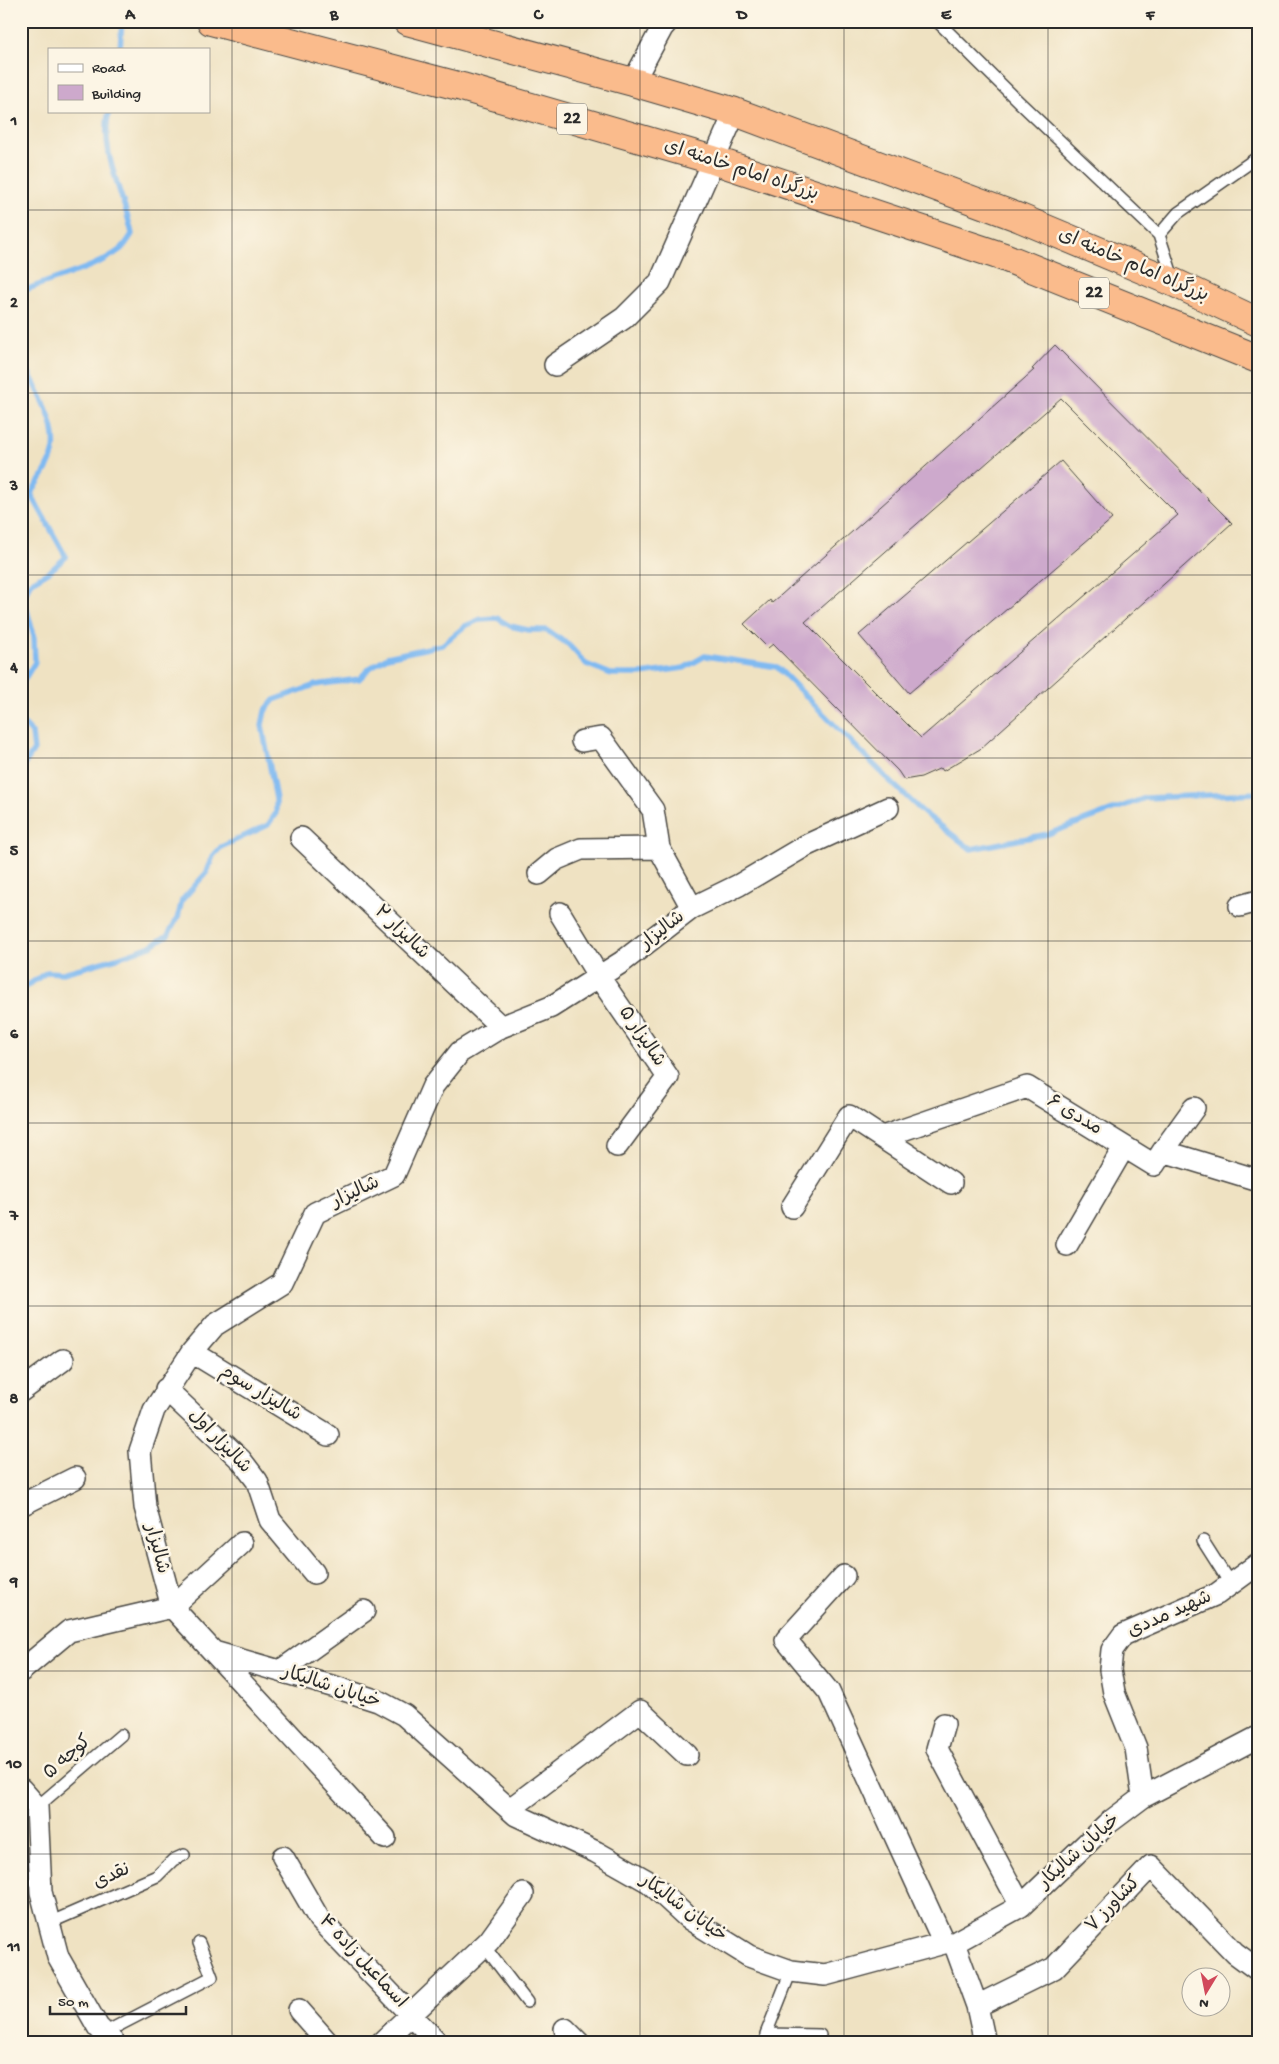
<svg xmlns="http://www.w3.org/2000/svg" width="1279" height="2064" font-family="'Gochi Hand','Playpen Sans Arabic',sans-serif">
	<rect width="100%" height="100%" fill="#fcf5e5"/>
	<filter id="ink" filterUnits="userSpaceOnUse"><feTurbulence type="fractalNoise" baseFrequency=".02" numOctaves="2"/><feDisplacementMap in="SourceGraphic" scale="10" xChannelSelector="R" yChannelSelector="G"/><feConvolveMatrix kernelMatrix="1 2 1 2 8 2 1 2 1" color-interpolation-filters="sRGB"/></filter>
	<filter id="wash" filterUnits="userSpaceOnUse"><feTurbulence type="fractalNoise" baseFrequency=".0096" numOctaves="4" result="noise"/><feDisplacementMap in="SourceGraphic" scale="20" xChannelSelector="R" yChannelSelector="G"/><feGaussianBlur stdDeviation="1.12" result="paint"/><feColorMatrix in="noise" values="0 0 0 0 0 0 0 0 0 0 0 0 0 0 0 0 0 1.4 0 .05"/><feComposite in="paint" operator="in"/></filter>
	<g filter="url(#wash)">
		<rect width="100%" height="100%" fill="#efe2c2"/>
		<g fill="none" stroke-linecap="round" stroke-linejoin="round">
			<path stroke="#80baf1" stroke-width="5.5" d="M120 49 122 21
				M21 292C53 277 92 271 121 249 125 245 129 239 132 234 124 194 99 152 109 111
				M21 357C33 383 58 420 54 449 52 464 39 481 31 494L66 557 50 571 30 583 24 598 34 637 35 662 21 685
				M21 721 32 733 34 750 21 770
				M21 990 47 972 63 973 117 958 151 946 168 935 178 917 182 900 207 872 213 856 221 847 268 825 276 813V799L262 725 265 711 274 700 315 685 359 679 370 668 387 657 442 645 465 626 481 619 497 618 510 626 528 630H546L568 644 586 664 611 674H641L684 668 705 656 777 667 894 785 924 813 971 849 1048 834 1145 798 1258 793"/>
		</g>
		<g id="blocks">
			<path fill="#cda9cc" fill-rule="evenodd" d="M1055 345 1232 523 980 749 943 771 941 768 921 777 904 780 898 771 773 644 768 648 744 624 770 600 772 603 1034 370 1032 369ZM1061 398 1178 515 921 738 805 622Z
				M1061 461 1112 519 909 693 859 635Z"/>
		</g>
	</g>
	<g filter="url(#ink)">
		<use href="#blocks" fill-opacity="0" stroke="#484642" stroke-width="1"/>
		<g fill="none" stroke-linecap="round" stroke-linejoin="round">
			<g stroke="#484642" stroke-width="14">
				<path id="lane" d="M937 21 1019 102 1159 235 1173 278
					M1159 235 1178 213 1258 157
					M1203 1541 1231 1585
					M37 1807 121 1735
					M49 1923 157 1876 173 1860 184 1855
					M484 1946 527 2002
					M791 1971 766 2034 820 2035
					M104 2033 212 1977 199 1943"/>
			</g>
			<g stroke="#484642" stroke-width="24">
				<path id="street" d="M633 82 662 28 668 21
					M555 365 624 318 660 282 735 112
					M582 741 601 738 653 810 659 848 692 908
					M301 838 501 1027
					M539 874 557 859 581 849 659 848
					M1240 906 1258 901
					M560 913 599 977 668 1077 617 1146
					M882 1137 1027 1087 1154 1165 1163 1151 1258 1180
					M1163 1151 1194 1108
					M792 1207 849 1116 951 1183
					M1067 1245 1124 1147
					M192 1352 328 1435
					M166 1389 241 1460 257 1481 270 1520 314 1573
					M21 1391 63 1360
					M21 1505 75 1478
					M242 1543 172 1607 385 1838
					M844 1576 786 1640 829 1692 944 1943
					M214 1652 335 1687 378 1701 404 1715 516 1815 596 1852 649 1882 688 1918 749 1956 791 1971 825 1975 944 1943H954L1021 1906 1107 1824 1143 1797 1258 1737
					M21 1671 69 1631 172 1607 145 1507 140 1451 154 1410 192 1352 215 1325 282 1283 315 1213 394 1175 433 1086 460 1052 501 1027 551 1007 622 962 692 908 739 885 805 846 888 808
					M280 1671 364 1611
					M944 1724 937 1749 1021 1906
					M21 1789 37 1807 41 1892 58 1957 98 2027 114 2043
					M1143 1797 1136 1748 1114 1693 1110 1670 1112 1650 1123 1635 1217 1594 1258 1564
					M510 1809 640 1711 687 1755
					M283 1857 319 1919 438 2043
					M954 1943 977 2006 985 2043
					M977 2006 1054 1968 1151 1866 1235 1953 1258 1970
					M299 2010 328 2043
					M565 2029 579 2043
					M381 2043 489 1941 523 1894"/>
			</g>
			<g stroke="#484642" stroke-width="30">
				<path id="highway" d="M211 21 462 87 713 160 1004 257 1258 359
					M407 21 633 82 735 112 1020 218 1175 283 1258 322"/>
			</g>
			<use href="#lane" stroke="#fff" stroke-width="11"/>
			<use href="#street" stroke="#fff" stroke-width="21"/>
			<use href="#highway" stroke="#fabb8c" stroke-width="28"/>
		</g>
	</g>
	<path fill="none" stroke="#2b2b2b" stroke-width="1" stroke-opacity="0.55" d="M232 21V2043M436 21V2043M640 21V2043M844 21V2043M1048 21V2043M21 210H1258M21 393H1258M21 575H1258M21 758H1258M21 941H1258M21 1123H1258M21 1306H1258M21 1489H1258M21 1671H1258M21 1854H1258"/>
	<g text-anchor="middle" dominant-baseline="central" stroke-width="5" stroke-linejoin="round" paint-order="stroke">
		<g fill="#fcf5e5" stroke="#6a6863" stroke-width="1">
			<rect x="557" y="103.5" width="30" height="31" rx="4"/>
			<rect x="1079" y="277.5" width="30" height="31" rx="4"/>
		</g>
		<g font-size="18" font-weight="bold" fill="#2b2b2b">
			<text x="572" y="119">22</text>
			<text x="1094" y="293">22</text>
		</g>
		<g font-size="19" fill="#2b2b2b" stroke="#fcf5e5">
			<text transform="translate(741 171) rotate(18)">بزرگراه امام خامنه ای</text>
			<text transform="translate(1133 266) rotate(23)">بزرگراه امام خامنه ای</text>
			<text transform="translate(663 931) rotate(-38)">شالیزار</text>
			<text transform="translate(401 933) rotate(44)">شالیزار ۲</text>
			<text transform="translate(641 1037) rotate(56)">شالیزار ۵</text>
			<text transform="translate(1074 1116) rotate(31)">مددی ۶</text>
			<text transform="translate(356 1193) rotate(-25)">شالیزار</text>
			<text transform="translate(260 1394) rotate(31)">شالیزار سوم</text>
			<text transform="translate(219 1442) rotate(46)">شالیزار اول</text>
			<text transform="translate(156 1549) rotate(75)">شالیزار</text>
			<text transform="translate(1170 1615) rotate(-24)">شهید مددی</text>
			<text transform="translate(331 1688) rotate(18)">خیابان شالیکار</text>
			<text transform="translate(68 1758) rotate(-41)">کوچه ۵</text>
			<text transform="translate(1080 1852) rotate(-42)">خیابان شالیکار</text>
			<text transform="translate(112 1877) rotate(-24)">نقدی</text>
			<text transform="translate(1114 1905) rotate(-46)">کشاورز ۷</text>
			<text transform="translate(683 1909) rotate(36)">خیابان شالیکار</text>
			<text transform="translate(362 1962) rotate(47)">اسماعیل زاده ۴</text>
		</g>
	</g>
	<rect width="1279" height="2064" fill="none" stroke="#fcf5e5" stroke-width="55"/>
	<rect x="48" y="48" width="162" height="65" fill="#fcf5e5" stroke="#a8a49b"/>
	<rect x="58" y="64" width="25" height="8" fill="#ffffff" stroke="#a8a49b"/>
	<text x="92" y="72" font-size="15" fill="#2b2b2b">Road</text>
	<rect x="58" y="85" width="25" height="15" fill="#cda9cc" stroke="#a8a49b"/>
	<text x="92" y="98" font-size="15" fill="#2b2b2b">Building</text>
	<g transform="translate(1206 1992) rotate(190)"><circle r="24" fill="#fcf5e5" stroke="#a8a49b"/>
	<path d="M0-4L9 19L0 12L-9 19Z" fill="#d1495b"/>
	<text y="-8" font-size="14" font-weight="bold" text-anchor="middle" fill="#2b2b2b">N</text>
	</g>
	<path d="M50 2006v8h136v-8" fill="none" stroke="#2b2b2b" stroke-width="2.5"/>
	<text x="58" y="2006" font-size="15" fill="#2b2b2b" stroke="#fcf5e5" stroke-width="4" paint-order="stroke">50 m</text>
	<rect x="28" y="28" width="1224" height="2008" fill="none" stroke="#2b2b2b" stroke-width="2"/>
	<g font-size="16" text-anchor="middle" font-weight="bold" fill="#2b2b2b">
		<text x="130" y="19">A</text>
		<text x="334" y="19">B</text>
		<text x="538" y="19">C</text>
		<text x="742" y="19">D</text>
		<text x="946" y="19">E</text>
		<text x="1150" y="19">F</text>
		<text x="14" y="125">1</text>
		<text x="14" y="307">2</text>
		<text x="14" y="490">3</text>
		<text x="14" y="672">4</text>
		<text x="14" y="855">5</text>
		<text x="14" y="1038">6</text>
		<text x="14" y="1220">7</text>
		<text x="14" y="1403">8</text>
		<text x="14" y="1586">9</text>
		<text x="14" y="1768">10</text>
		<text x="14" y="1951">11</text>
	</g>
</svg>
